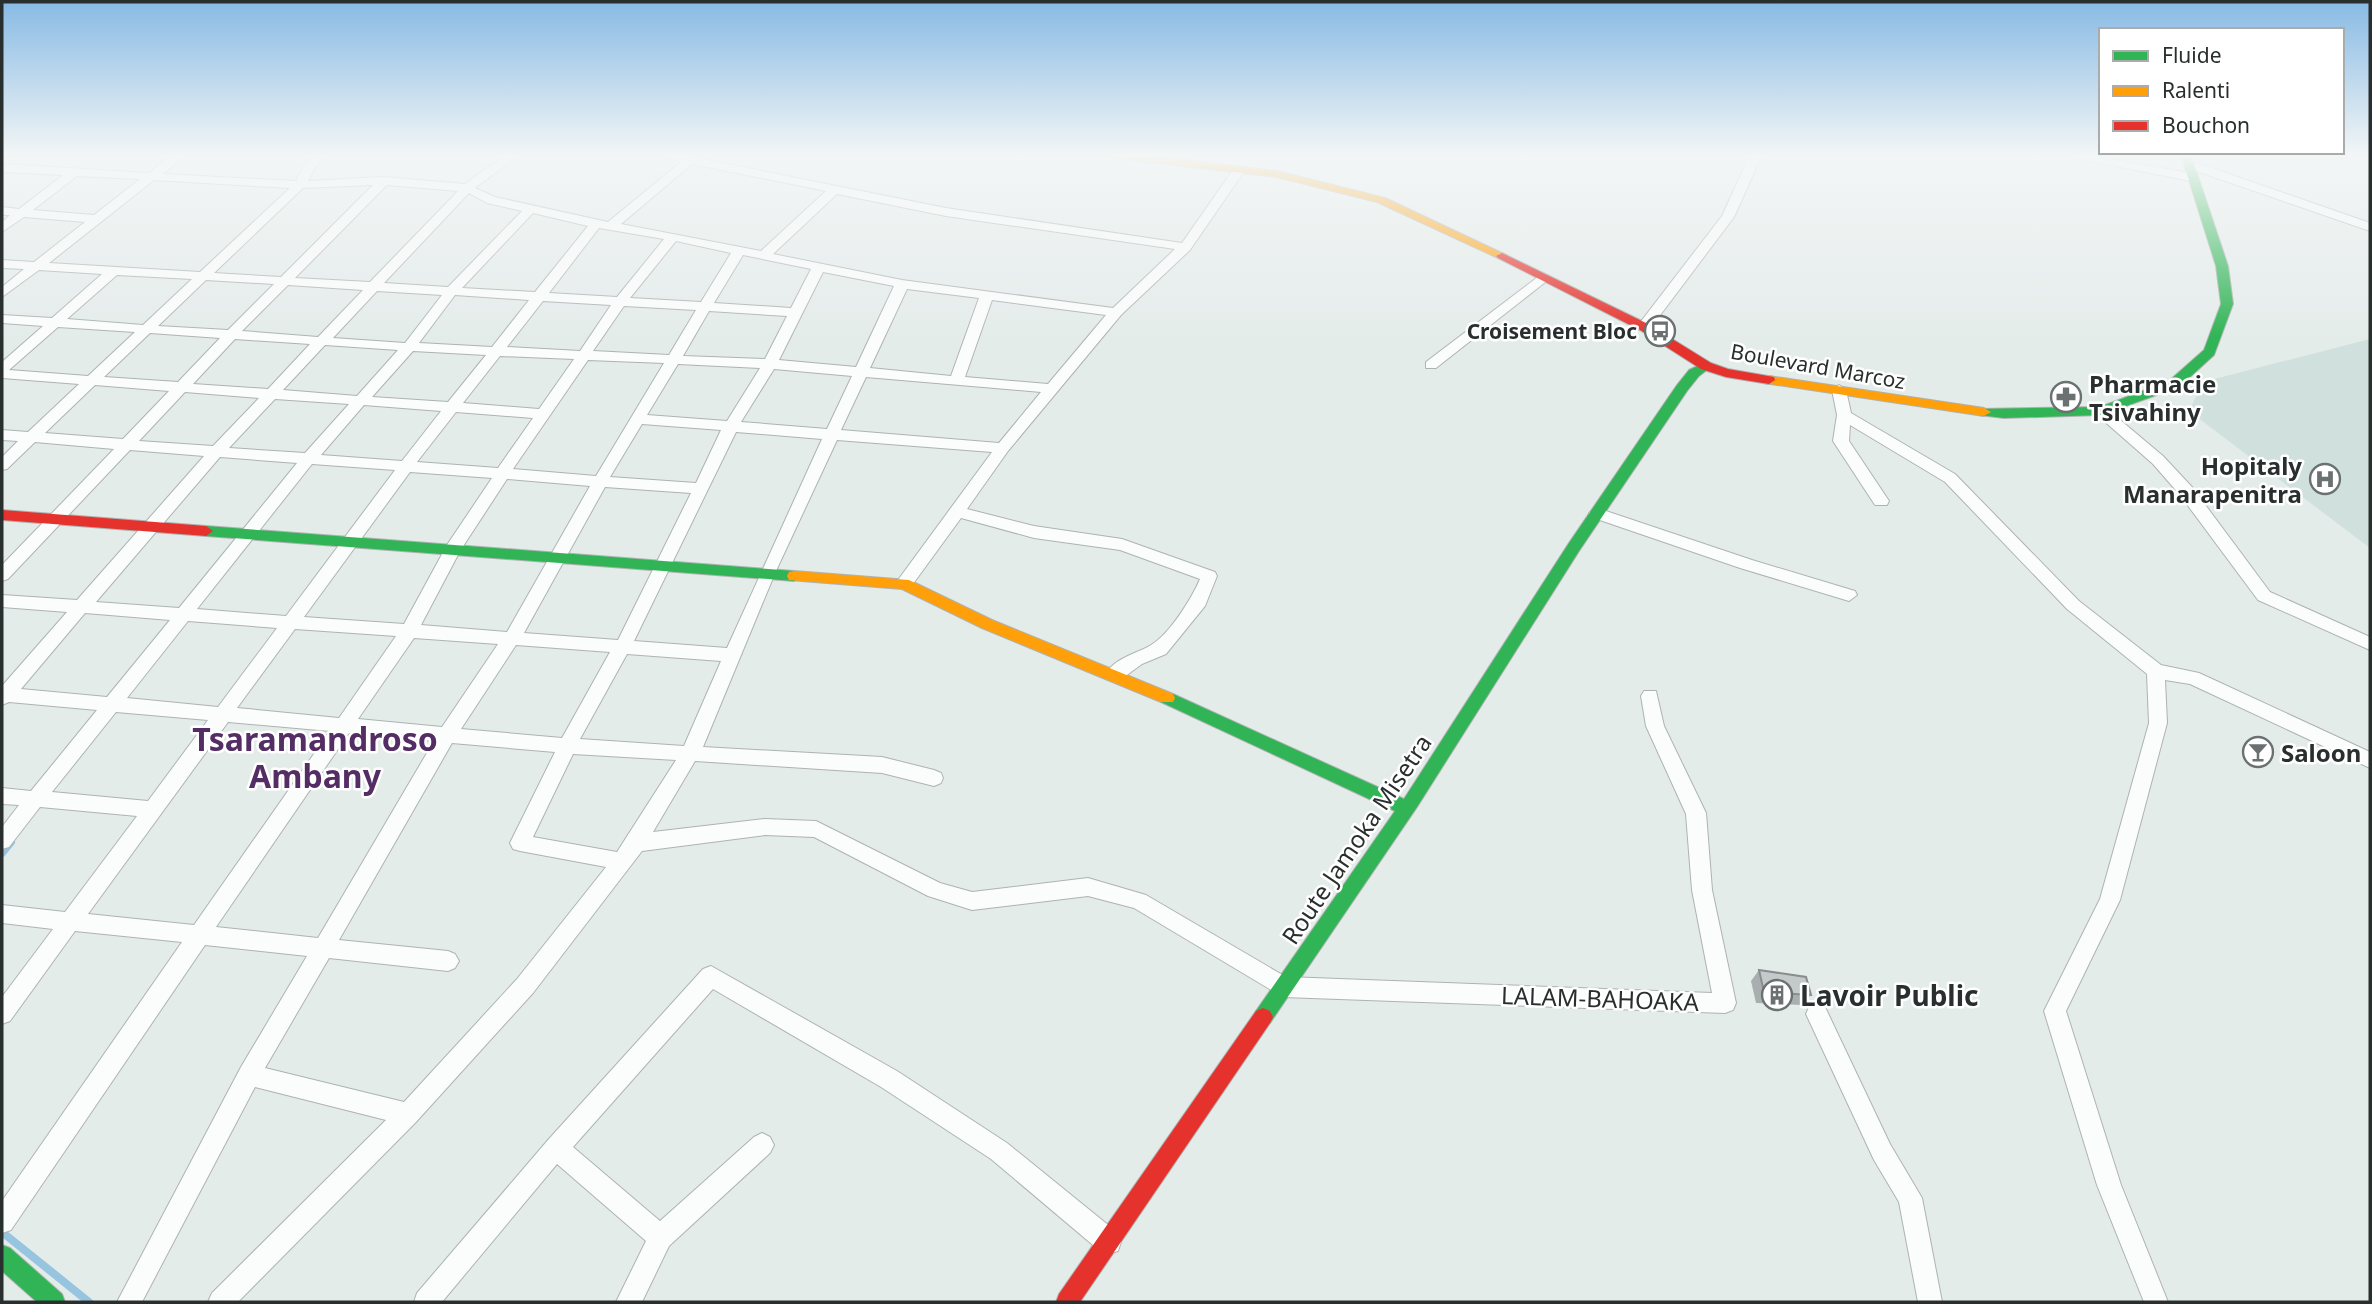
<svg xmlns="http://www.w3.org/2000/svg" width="2372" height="1304" font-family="'Noto Sans',sans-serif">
	<rect width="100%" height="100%" fill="#e4ecea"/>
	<path fill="#cfe0dd" d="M2370 339V548L2189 411 2203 382Z"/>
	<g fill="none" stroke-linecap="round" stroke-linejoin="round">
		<path stroke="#97c4df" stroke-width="8" d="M2 853 11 842
			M2 1232 89 1302"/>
		<g stroke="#aeb3b2" stroke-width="2">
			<path id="street" d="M171 155H185L163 174 296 181C305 164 306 155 328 155L316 166 308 181 384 177 465 184 505 155H519L475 188 495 197 608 222 681 162 659 155H683L946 208 1182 243 1235 167H1243L1245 170 1190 250 1121 315 1008 451 967 509 1034 526 1122 539 1215 572 1217 576 1205 606 1166 654 1142 664 1120 680H1108L1105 675C1114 658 1136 654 1151 645 1169 635 1192 598 1200 579L1120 550 1034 538 961 518 910 588H898L896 584 898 580 992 452 837 440 775 573 703 747 882 757 934 770 941 773 943 778 941 783 934 786 882 773 695 761 653 832 765 819 816 821 940 883 972 892 1088 878 1146 895 1286 977 1712 993 1692 890 1686 814 1646 726 1641 696 1644 691H1656L1664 726 1706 813 1712 890 1736 1003 1733 1010 1725 1013 1283 997 1134 908 1088 896 972 910 928 896 814 837 765 835 642 851 533 993 416 1122 238 1302H208L212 1293 386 1120 255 1087 142 1302H117L241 1067 307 956 205 945 11 1230 2 1233V1201L182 942 75 931 10 1021 2 1024V997L53 929 2 923V905L65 912 137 816 40 807 9 847 2 849V827L19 805 2 804V788L31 791 97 710 9 702 2 705V686L67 612 2 607V595L77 600 204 456 130 450 8 579 2 581V565L114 449 35 442 7 469 2 470V457L18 441 2 440V430L28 432 79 384 2 378V362L43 326 2 323V315L52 318 102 274 39 270 2 297V287L24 269 2 268V260L34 262 85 222 24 217 2 232V222L10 215H2V207L19 209 63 175 2 172V164L149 173ZM692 164 826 191 761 251 621 224ZM77 176 140 179 94 215 33 210ZM154 180 290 188 200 272 49 263ZM373 185 281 277 214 273 303 188ZM387 185 458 191 370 282 295 278ZM469 193 487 203 522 211 448 287 384 283ZM837 194 946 216 1175 249 1113 308 902 280 773 254ZM533 213 588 226 535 292 462 288ZM599 228 664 239 617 297 549 293ZM676 241 731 253 701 302 630 298ZM743 255 811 269 791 308 714 303ZM823 272 894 286 856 367 779 360ZM117 275 192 279 143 325 67 319ZM206 280 274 284 228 330 158 326ZM288 285 363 290 318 337 242 331ZM907 289 979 298 951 376 870 368ZM377 291 442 295 405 343 333 338ZM455 295 529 300 492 347 419 343ZM992 300 1106 315 1048 384 965 377ZM543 301 611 305 580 351 507 347ZM624 306 696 310 669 355 593 351ZM709 311 787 316 765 359 683 356ZM58 327 135 332 88 376 9 370ZM150 333 220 338 178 382 104 377ZM235 339 310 344 268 389 193 384ZM325 345 398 350 357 396 283 390ZM413 351 486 355 448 402 372 397ZM500 356 574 359 539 409 463 403ZM588 360 664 363 596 476 513 469ZM678 364 760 368 727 421 647 415ZM774 369 852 376 827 429 741 422ZM866 377 1041 392 999 443 841 430ZM95 385 169 391 123 439 45 433ZM185 392 259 398 213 446 139 441ZM275 399 349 404 305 453 229 448ZM364 405 441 411 402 461 321 455ZM456 412 533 418 498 468 417 462ZM642 424 721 430 696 483 610 477ZM736 432 822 439 727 648 634 641ZM220 457 297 463 179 608 96 602ZM312 464 395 470 286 616 197 609ZM410 472 492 478 447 545 404 624 304 617ZM507 479 590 486 507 632 421 625 460 551ZM605 487 691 493 618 640 524 633ZM85 613 170 620 107 697 21 689ZM188 621 277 628 218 707 127 698ZM295 629 396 636 339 718 237 708ZM414 638 498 644 442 727 358 719ZM516 645 610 652 562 738 461 729ZM627 654 721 661 684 746 580 739ZM116 712 208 720 148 801 52 792ZM228 722 330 731 194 925 88 914ZM349 733 434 741 318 938 216 927ZM452 743 555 752 510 843 513 849 520 851 606 867 517 979 404 1102 265 1068 329 958 448 971 455 968 459 961 455 954 448 951 339 940ZM573 754 676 760 617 852 533 837Z
				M1750 155H1762L1734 217 1649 330H1639V324L1722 216Z
				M2061 155H2088L2190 173 2196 177 2190 181Z
				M2189 160 2370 223V231L2185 167 2183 164Z
				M1543 273 1550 277 1548 280 1436 368H1426V362Z
				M1839 385 1846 390 1851 413 1955 474 2079 601 2161 665 2199 673 2370 752V768L2190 684 2165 680 2167 723 2120 900 2066 1011 2121 1185 2168 1302H2144L2097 1185 2044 1011 2100 899 2149 723 2147 674 2067 609 1945 482 1850 425 1849 441 1889 501 1887 505H1875L1833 441 1837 415 1832 390Z
				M2101 406 2106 408 2163 456 2192 487 2270 592 2370 637V650L2258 600 2180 495 2153 464 2096 414V408Z
				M1597 508 1752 560 1855 591 1857 595 1849 601 1740 568 1591 517 1589 513Z
				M711 966 897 1071 1007 1143 1118 1233 1121 1242 1118 1251 1109 1254 1100 1251 991 1159 881 1087 713 989 573 1147 660 1221 754 1137 762 1133 770 1137 774 1145 770 1153 669 1246 642 1302H616L646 1241 557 1164 442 1302H414L417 1293 548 1140 703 969Z
				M1817 1004 1825 1007 1890 1144 1922 1198 1942 1302H1918L1899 1202 1874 1160 1806 1014 1809 1007Z"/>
		</g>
		<g stroke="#aeb3b2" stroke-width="2">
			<path id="fast" d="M2181 155H2191L2228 266 2233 304 2214 355 2179 387 2101 415 2004 418 1979 415V409L2100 407 2169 381 2204 350 2221 304 2216 266Z
				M1706 362 1712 366 1699 376 1687 391 1579 551 1417 807 1270 1023 1263 1026 1256 1023 1253 1017 1256 1011 1395 811 1161 702 1159 698 1161 694H1173L1404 799 1569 543 1677 385 1689 370Z
				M206 526 794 571 801 576 794 581 206 536 199 531Z
				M2 1245 10 1248 62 1294 65 1302H37L2 1271Z"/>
		</g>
		<g stroke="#aeb3b2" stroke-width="2">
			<path id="slow" d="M1109 155H1143L1277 171 1385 198 1508 256 1506 258H1498L1377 202 1277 177 1114 158Z
				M1769 376 1984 408 1991 412 1984 416 1764 383 1763 380Z
				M794 571 909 580 992 620 1173 694 1175 698 1173 702H1161L982 628 902 589 789 580 787 576 789 572Z"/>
		</g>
		<g stroke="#aeb3b2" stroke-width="2">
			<path id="jam" d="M1502 253 1648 324 1711 363 1728 369 1774 377 1775 380 1769 384 1726 377 1701 369 1640 330 1498 258 1496 256Z
				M2 510 206 526 213 531 206 536 2 520Z
				M1263 1008 1270 1011 1273 1017 1270 1023 1080 1302H1056L1059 1294 1256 1011Z"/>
		</g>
		<use href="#street" fill="#fbfcfc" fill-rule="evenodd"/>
		<use href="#fast" fill="#30b455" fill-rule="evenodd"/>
		<use href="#slow" fill="#ff9f0a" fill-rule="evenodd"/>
		<use href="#jam" fill="#e5322d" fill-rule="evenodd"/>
	</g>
	<path fill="#a9aeae" d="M1759 970 1811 995 1802 1005 1756 1003 1751 981Z"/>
	<path fill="#c4caca" stroke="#898d8d" stroke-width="2" d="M1759 970 1806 977 1811 995 1764 992Z"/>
	<linearGradient id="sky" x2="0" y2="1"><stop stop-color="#87bae4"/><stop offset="0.46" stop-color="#f3f6f6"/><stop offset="1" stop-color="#f3f6f6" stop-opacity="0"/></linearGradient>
	<rect width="2372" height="338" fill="url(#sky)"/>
	<defs>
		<g id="bus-ring" transform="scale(1.575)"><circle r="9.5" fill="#fff" stroke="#6a7170" stroke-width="1.5"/><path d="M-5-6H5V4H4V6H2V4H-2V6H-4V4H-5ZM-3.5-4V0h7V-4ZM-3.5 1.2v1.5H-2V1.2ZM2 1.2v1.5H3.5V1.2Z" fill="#6a7170"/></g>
		<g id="pharmacy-ring" transform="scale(1.575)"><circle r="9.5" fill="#fff" stroke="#6a7170" stroke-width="1.5"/><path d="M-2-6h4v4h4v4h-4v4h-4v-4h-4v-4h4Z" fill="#6a7170"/></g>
		<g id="hospital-ring" transform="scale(1.575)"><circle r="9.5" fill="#fff" stroke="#6a7170" stroke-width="1.5"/><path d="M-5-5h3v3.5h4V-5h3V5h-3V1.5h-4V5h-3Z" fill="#6a7170"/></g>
		<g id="bar-ring" transform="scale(1.575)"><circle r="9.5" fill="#fff" stroke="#6a7170" stroke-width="1.5"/><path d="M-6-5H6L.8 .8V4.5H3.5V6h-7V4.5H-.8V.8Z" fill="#6a7170"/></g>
		<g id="building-ring" transform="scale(1.575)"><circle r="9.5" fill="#fff" stroke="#6a7170" stroke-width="1.5"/><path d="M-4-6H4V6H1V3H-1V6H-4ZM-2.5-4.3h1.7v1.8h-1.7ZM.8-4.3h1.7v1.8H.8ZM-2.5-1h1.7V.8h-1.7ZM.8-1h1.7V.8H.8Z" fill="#6a7170"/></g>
	</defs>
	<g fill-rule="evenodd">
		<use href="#bus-ring" x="1660" y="331"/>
		<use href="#pharmacy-ring" x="2066" y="397"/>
		<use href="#hospital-ring" x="2325" y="479"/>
		<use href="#bar-ring" x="2258" y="752"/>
		<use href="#building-ring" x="1777" y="995"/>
	</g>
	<g text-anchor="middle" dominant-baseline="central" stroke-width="5" stroke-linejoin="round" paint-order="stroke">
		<g font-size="21" font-weight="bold" fill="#292f2e" stroke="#fff" text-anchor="end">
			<text x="1637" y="331">Croisement Bloc</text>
		</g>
		<g font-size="21" fill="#292f2e" stroke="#fff">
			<text transform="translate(1818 366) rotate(10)">Boulevard Marcoz</text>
		</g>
		<g font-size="24" font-weight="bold" fill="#292f2e" stroke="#fff" text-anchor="start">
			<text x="2089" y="383">Pharmacie<tspan x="2089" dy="28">Tsivahiny</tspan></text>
			<text x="2302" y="465" text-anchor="end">Hopitaly<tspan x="2302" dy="28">Manarapenitra</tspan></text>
			<text x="2281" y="752">Saloon</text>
		</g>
		<g font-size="24" fill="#292f2e" stroke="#fff">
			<text transform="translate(1356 839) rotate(-56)">Route Jamoka Misetra</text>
			<text transform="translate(1600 998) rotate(2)">LALAM-BAHOAKA</text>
		</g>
		<g font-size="28" font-weight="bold" fill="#292f2e" stroke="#fff" text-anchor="start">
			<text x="1800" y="995">Lavoir Public</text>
		</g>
		<g font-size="32" font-weight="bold" fill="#532d64" stroke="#fff">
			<text x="315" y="738">Tsaramandroso<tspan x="315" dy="37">Ambany</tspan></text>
		</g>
	</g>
	<rect width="2372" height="1304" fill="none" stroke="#292f2e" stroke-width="7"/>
	<rect x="2099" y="28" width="245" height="126" fill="#ffffff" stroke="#a9acab" stroke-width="2"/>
	<rect x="2113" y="51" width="35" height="10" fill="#30b455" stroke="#a9acab" stroke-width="2"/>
	<text x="2162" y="63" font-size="21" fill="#292f2e">Fluide</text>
	<rect x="2113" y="86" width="35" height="10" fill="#ff9f0a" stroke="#a9acab" stroke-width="2"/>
	<text x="2162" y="98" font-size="21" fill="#292f2e">Ralenti</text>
	<rect x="2113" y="121" width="35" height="10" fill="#e5322d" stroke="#a9acab" stroke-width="2"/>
	<text x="2162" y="133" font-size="21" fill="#292f2e">Bouchon</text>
</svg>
